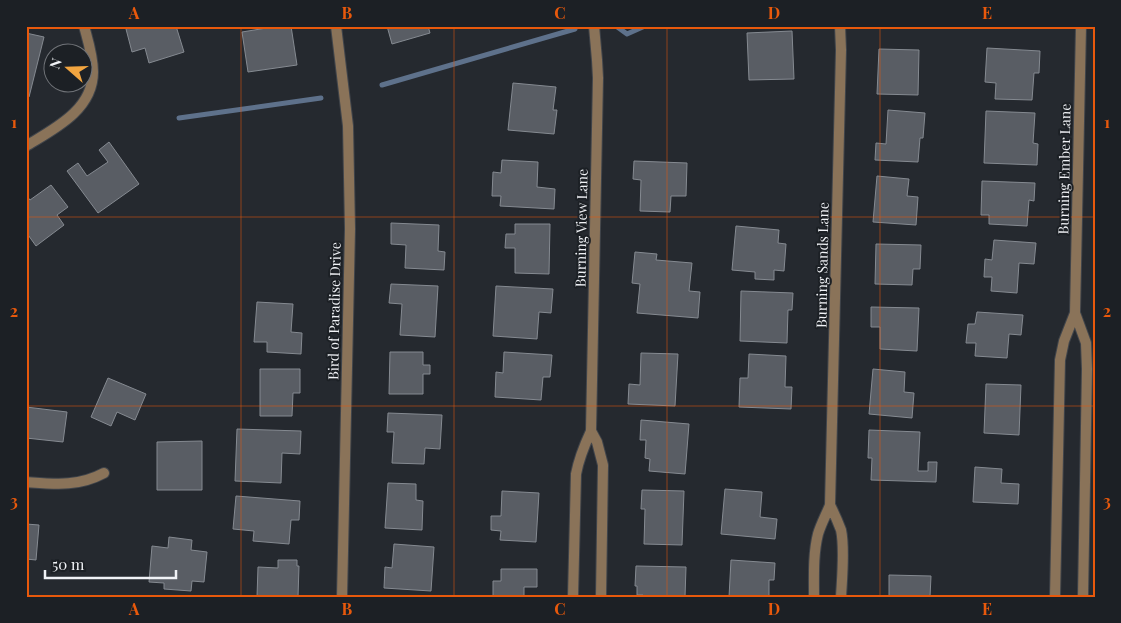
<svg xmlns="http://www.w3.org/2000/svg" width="1121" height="623" font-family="'Playfair Display',serif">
	<rect width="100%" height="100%" fill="#25292f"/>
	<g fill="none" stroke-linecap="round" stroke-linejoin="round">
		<path stroke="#5e718b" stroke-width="5" d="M616 26 627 34 645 26
			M382 85 575 29
			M179 118 321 98"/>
	</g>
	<path fill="#595d64" stroke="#858a91" d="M137 26H176L184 52 149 63 145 48 132 52 126 29Z
		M279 26H291L297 65 248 72 242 32Z
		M387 26H428L430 33 392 44Z
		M792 31 794 79 749 80 747 33Z
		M26 33 44 37 29 97 26 96Z
		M987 48 1040 51 1039 73H1034L1032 100 995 99 996 83 985 82Z
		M879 49 919 50 918 95 877 94Z
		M513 83 556 87 553 110H557L554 134 508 130Z
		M888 110 925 113 923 138H920L918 162 875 160 876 143 886 144Z
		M986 111 1035 113 1033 143 1038 144 1037 165 984 163Z
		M109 142 139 184 98 213 67 171 78 163 87 176 108 162 99 150Z
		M502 160 538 162 537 187 555 189 554 209 500 206 501 196H492L493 172 501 173Z
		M634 161 687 163 686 196H671L670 212 640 211 641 180 633 179Z
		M877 176 909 179 907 196 918 197 916 225 873 222Z
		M982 181 1035 183 1034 201 1029 200 1027 226 989 224V215H981Z
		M51 185 68 207 57 215 64 225 36 246 26 232V195L30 200Z
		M391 223 439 225 438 251 445 252 444 270 405 268 406 245 391 244Z
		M515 224H550L549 274 515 273V248H505L506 234H515Z
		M736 226 779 230 778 243 786 244 784 271 774 270V280L755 279V272L732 270Z
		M994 240 1036 243 1034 264 1019 263 1017 293 991 291 992 277H984L985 259 992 260Z
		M876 244 921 245 920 269H913L912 285 875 284Z
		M635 252 657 254 656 260 692 263 689 291 700 292 698 318 637 313 640 284 632 283Z
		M391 284 438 286 435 337 400 335 402 304 389 303Z
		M496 286 553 289 551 313 539 312 537 339 493 336Z
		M741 291 793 293 792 310H788L787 343 740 341Z
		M257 302 293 304 291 332 302 333 301 354 267 352V342H254Z
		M871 307 919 308 917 351 880 349V327H871Z
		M977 312 1023 315 1021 335 1009 334 1007 358 975 356 976 343H966L968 324H975Z
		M390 352H423V365H430V374H423V394H389Z
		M504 352 552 355 550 377H543L541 400 495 397 496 372 503 373Z
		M641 353 678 354 675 406 628 404 629 384 640 385Z
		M749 354 786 356 785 387H792L791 409 739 407 740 378H748Z
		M260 369H300V393H293L292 416H260Z
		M873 369 905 372 904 392 914 393 912 418 869 414Z
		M108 378 146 394 135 420 117 412 111 426 91 417Z
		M986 384 1021 385 1019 435 984 433Z
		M26 407 67 412 63 442 26 438Z
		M388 413 442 415 440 449 425 448 424 464 392 463 394 432H387Z
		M641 420 689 424 685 474 649 471 650 459 645 458 646 440H640Z
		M237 429 301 431 300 454 282 453 281 483 235 481Z
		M869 430 920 432 918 471H928V462H937L936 482 871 480 872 458H868Z
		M202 441V490H157V442Z
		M975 467 1002 469 1001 483 1019 484 1018 504 973 502Z
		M388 483 416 484V500L423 501 422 530 385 528Z
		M725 489 762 492 760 517 777 519 775 539 721 534Z
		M642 490 684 491 682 545 644 544 645 509H641Z
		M502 491 539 493 536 542 500 540 501 531 491 530V516H501Z
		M236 496 300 501 299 520H291L289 544 253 541 254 531 233 529Z
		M26 524 39 525 36 560 26 559Z
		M169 537 192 540 191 550 207 552 204 582 192 581 191 591 164 589V583L149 582 152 546 168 548Z
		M394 544 434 547 431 591 384 588 385 567 392 568Z
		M278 560H297V566H299L298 597H257L258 567 278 568Z
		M731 560 775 563 774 580H769V597H729Z
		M636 566 686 567 685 597H643V595H637V586H635Z
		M501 569H537V587H524V597L493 596V581H501Z
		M889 575 931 576 930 597H889Z"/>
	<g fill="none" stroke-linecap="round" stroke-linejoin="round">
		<g stroke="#41454b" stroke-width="12">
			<path id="minor" d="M26 146C54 129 93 110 93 72 93 56 88 41 84 26
				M1075 313 1086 343 1087 369 1083 597
				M591 431 598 78 597 60 594 26
				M26 482C54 484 78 487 104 473
				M830 505 841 50 840 26
				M573 597 576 474C579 458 584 446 591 431L597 442 603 465 601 597
				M814 597C814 576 813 554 818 534 821 524 826 515 830 505 834 513 838 522 841 530 845 548 842 578 841 597
				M1055 597 1060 360 1064 341 1075 313 1081 26"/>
		</g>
		<g stroke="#41454b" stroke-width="12">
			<path id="tertiary" d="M336 26 348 126 350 229 342 597"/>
		</g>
		<use href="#minor" stroke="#8a7359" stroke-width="10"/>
		<use href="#tertiary" stroke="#8a7359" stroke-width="10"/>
	</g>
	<path fill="none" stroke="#e8590c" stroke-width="1" stroke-opacity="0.55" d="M241 26V597M454 26V597M667 26V597M880 26V597M26 217H1095M26 406H1095"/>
	<g text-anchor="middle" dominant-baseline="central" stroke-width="4" stroke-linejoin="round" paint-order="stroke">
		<g font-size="14" fill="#f0f2f6" stroke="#1c2025">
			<text transform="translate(1064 169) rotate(-89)">Burning Ember Lane</text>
			<text transform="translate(581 228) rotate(-89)">Burning View Lane</text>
			<text transform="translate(822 265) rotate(-89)">Burning Sands Lane</text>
			<text transform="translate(334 311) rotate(-89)">Bird of Paradise Drive</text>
		</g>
	</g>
	<rect width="1121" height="623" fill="none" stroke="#1c2025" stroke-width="55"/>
	<g transform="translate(68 68) rotate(290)"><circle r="24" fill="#1c2025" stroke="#717479"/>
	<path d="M0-4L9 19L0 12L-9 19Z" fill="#f2a540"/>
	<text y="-8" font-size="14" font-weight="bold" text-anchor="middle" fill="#f0f2f6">N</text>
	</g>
	<path d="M45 570v8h131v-8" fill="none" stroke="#f0f2f6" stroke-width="2.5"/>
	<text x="52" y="570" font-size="15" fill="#f0f2f6" stroke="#1c2025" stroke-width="4" paint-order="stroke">50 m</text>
	<rect x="28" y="28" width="1066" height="568" fill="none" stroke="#e8590c" stroke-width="2"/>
	<g font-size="16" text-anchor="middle" font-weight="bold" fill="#e8590c">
		<text x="134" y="19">A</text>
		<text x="347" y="19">B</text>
		<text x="560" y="19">C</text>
		<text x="774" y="19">D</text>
		<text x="987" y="19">E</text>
		<text x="14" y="128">1</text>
		<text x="1107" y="128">1</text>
		<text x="14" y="317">2</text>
		<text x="1107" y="317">2</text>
		<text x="14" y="507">3</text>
		<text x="1107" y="507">3</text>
		<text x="134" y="615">A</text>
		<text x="347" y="615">B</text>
		<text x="560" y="615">C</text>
		<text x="774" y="615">D</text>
		<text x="987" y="615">E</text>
	</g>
</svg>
